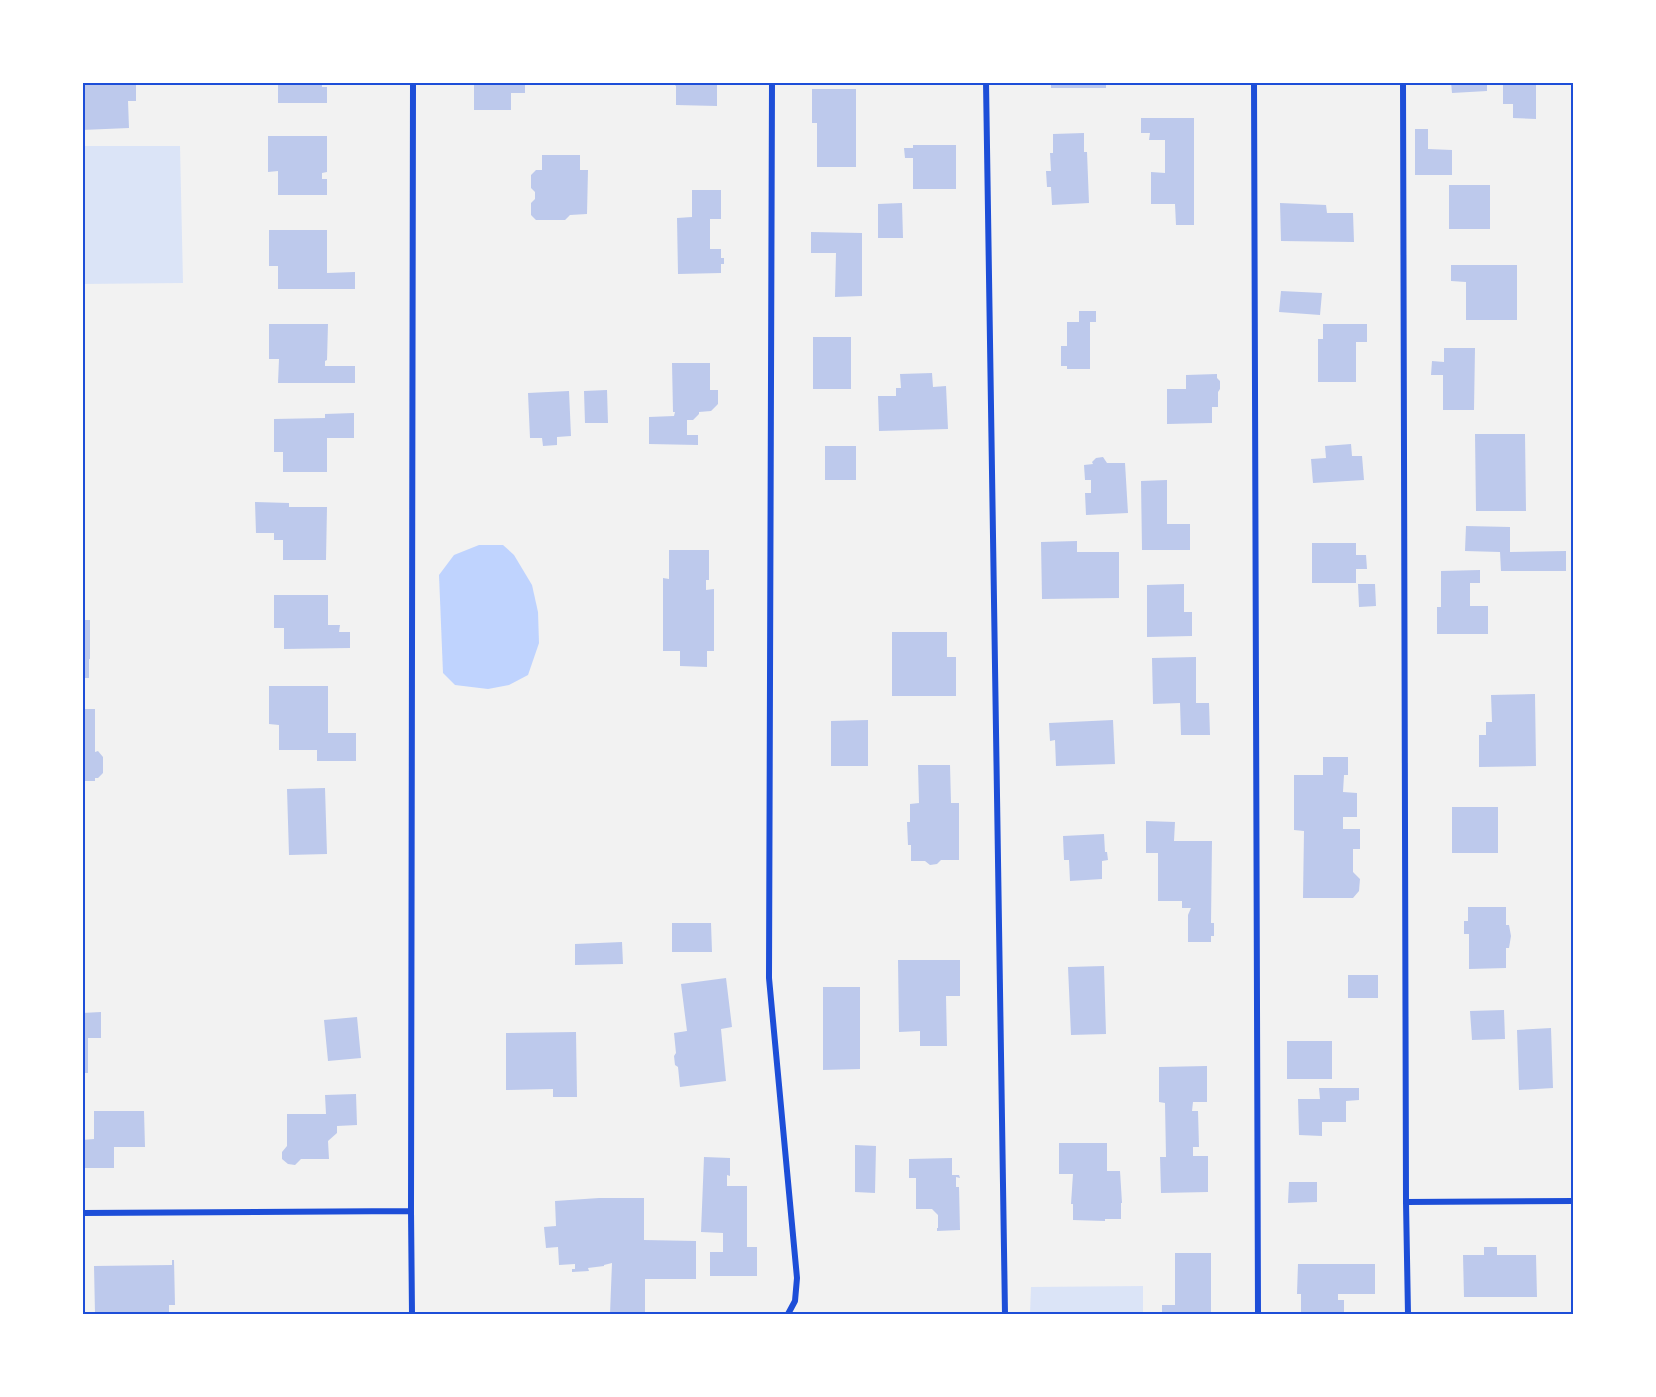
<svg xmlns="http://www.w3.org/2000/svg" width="1656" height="1397" font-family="Helvetica,sans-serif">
	<rect width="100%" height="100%" fill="#f2f2f2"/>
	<path fill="#dbe4f7" d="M83 146H180L183 283 83 284Z
		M1143 1286V1314H1030L1031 1287Z"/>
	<path fill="#bfd3fe" d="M479 545H503L514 555 532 585 538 612 539 643 528 675 509 685 488 689 455 685 443 673 439 575 454 555Z"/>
	<path fill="#bdc9ec" d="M84 82H136V101H128L129 128 82 130V100H84Z
		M278 82H322V87H327V103H278Z
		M474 82H525V93H511V110H474Z
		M672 82H717V106L676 105V86Z
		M1051 82H1106V88H1051Z
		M1451 82H1487V91L1452 93Z
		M1503 82H1536V119L1513 118V104H1503Z
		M812 89H856V167H817V123H812Z
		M1141 118H1194V225H1176L1175 204H1151V172L1165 173V140H1149L1150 133H1141Z
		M1415 129H1428V149L1452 150V175H1415Z
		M1084 133V152H1087L1089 203 1052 205 1051 187H1047L1046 171H1051L1050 153H1053V134Z
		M268 136H327V172L322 173V179H327V195H278V171L268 172Z
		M913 145H956V189H913V158H905L904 148H913Z
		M542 155H580V170H588L587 214 570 215 565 220H536L531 215V203L535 199V192L531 188V175L536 170H542Z
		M1449 185H1490V229H1449Z
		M692 190H721V219H710V249H721V258H724V264H721V273L678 274 677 218 692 217Z
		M902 203 903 238H878V204Z
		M1280 203 1326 205 1327 213H1353L1354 242 1281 241Z
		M269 230H327V273L355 272V289H278V266H269Z
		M811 232 862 233V296L835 297 836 253H811Z
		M1451 265H1517V320H1466V282L1451 281Z
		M1281 291 1322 293 1320 315 1279 312Z
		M1079 311H1096V322H1090V369H1067V366H1061V346H1067V322H1079Z
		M269 324H328L327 360 325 361V366H355V383H278L279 359H269Z
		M1323 324H1367V342H1356V382H1318V339H1323Z
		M813 337H851V389H813Z
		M1444 348H1475L1474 410H1443V375H1431L1432 361 1444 362Z
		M672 363H710V390H718V404L711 411 699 412V414L693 420H687V435H698V445L649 444V417L674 416 675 412H673Z
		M932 373 933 387 946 386 948 429 879 431 878 396H896V388H901L900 374Z
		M1217 374V378L1220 381V389L1218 392V407H1212V423L1167 424V389H1186V375Z
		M607 390 608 423H585L584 391Z
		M569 391 571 436 557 437V445L543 446 542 438H530L528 393Z
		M354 413V438H327V472H283V452H274V419L325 418V414Z
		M1475 434H1525L1526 511H1476Z
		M1351 444 1352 456H1362L1364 480 1313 483 1311 459 1326 458 1325 446Z
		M825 446H856V480H825Z
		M1103 457 1107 463H1125L1128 513 1086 515 1085 493H1091V480H1085L1084 465 1093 464 1092 462 1096 458Z
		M1167 480V524H1190V550H1142L1141 481Z
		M255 502 289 503V507H327L326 560H283V540H274V533H256Z
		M1466 526 1510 527V552L1566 551V571H1501L1500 552 1465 551Z
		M1077 541V552H1119V598L1042 599 1041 542Z
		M1312 543H1356V555H1366L1367 569H1356V583H1312Z
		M669 550H709V580H706V590L714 589V651H707V667L680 666V651H663V578L669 579Z
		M1480 570V583H1470V606H1488V634H1437V607H1441V571Z
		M1184 584V612H1192V636L1147 637V585Z
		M1358 584H1375L1376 606 1359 607Z
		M274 595H328V625H340L339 632H350V648L284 649V628H274Z
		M82 620H90V659H89V678H82Z
		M892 632H947V657H956V696H892Z
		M1196 657V703H1209L1210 735H1181L1180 703 1153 704 1152 658Z
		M269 686H328V733H356V761H317V750H279V725L269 724Z
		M1535 694 1536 766 1479 767V735H1486V722H1492L1491 695Z
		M82 709H95V752L98 751 103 757V773L98 778H95V781H82Z
		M868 720V766H831V721Z
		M1113 720 1115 764 1056 766 1055 740 1050 741 1049 723Z
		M1323 757H1348V775H1344L1343 792 1357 793V817H1343V829H1360V849H1353V872L1360 879 1359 891 1353 898H1303L1304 831 1294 830V775H1323Z
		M918 765H950L951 803H959V860H941L937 864 930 865 925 861H911V845H908L907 822H910V804L919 803Z
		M325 788 327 854 289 855 287 789Z
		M1452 807H1498V853H1452Z
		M1146 821 1175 822 1174 841H1212L1211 923H1214V936H1211V942H1188V915L1191 908H1182V901H1158V853H1146Z
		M1104 834 1105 852H1107L1108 860 1102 861V879L1070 881 1069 860H1064L1063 836Z
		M1468 907H1506V925H1509L1511 936 1509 948H1506V968L1469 969V934H1464V921H1468Z
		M672 923H711L712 952H672Z
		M622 942 623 964 575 965V944Z
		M898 960H960V996H946L947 1046H920V1031L899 1032Z
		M1104 966 1106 1034 1071 1035 1068 967Z
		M1348 975H1378V998H1348Z
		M726 978 732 1027 721 1029 726 1081 680 1087 678 1067 675 1065 674 1056 676 1053 674 1033 687 1031 681 984Z
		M823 987H860V1069L823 1070Z
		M1504 1010 1505 1039 1472 1040 1470 1011Z
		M101 1012V1038H88V1073H82V1013Z
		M357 1017 361 1058 328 1061 324 1020Z
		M1551 1028 1553 1088 1519 1090 1517 1030Z
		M576 1032 577 1097H553V1089L506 1090V1033Z
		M1287 1041H1332V1079H1287Z
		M1207 1066V1102H1193L1192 1111H1198L1199 1147H1193V1156H1208V1192L1161 1193 1160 1157H1166L1165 1103 1159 1102V1067Z
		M1319 1088H1359V1100L1346 1101V1122H1322V1136L1299 1135 1298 1099H1320Z
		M356 1094 357 1125 337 1126V1133L328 1141 329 1159H301L295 1165 288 1164 282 1159V1152L287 1146V1114H326L325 1095Z
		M94 1111H144L145 1147H114V1168H82V1140L94 1139Z
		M1059 1143H1107V1171H1120L1122 1203H1121V1219H1105V1221L1073 1220V1204H1071L1073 1174H1059Z
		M855 1145 876 1146 875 1193 855 1192Z
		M704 1157 730 1158V1176L727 1175V1186H747V1247H757V1276H710V1252H723V1233L701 1232Z
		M952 1158V1175H959L960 1178 956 1177V1187H959L960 1230 937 1231V1228H938V1215L932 1209H916V1178H909V1159Z
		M1289 1182H1317V1202L1288 1203Z
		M599 1198H644V1240L696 1241V1279H645V1314H610L612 1263 604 1265V1266L588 1268 589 1271 572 1272V1269H575V1264L559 1265 558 1247 546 1248 544 1227 556 1226 555 1201Z
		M1484 1247H1497V1255H1536L1537 1297H1464L1463 1255H1484Z
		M1175 1253H1211V1314H1162V1305H1175Z
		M172 1260H174L175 1305H169V1314H139V1312L95 1313 94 1266 172 1265Z
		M1298 1264H1375V1294H1338V1300H1344V1314H1301V1294H1297Z"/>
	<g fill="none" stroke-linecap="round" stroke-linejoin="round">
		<path stroke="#1d4ed8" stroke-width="6" d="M772 82 769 978 797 1278 795 1301 788 1314
			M986 82 1005 1314
			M1254 82 1258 1314
			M1403 82 1406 1202 1408 1314
			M1406 1202 1574 1201
			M82 1213 411 1211
			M412 1314 411 1211 413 82"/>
	</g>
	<rect width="1656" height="1397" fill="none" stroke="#ffffff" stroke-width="168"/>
	<rect x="84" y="84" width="1488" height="1229" fill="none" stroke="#1d4ed8" stroke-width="2"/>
</svg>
